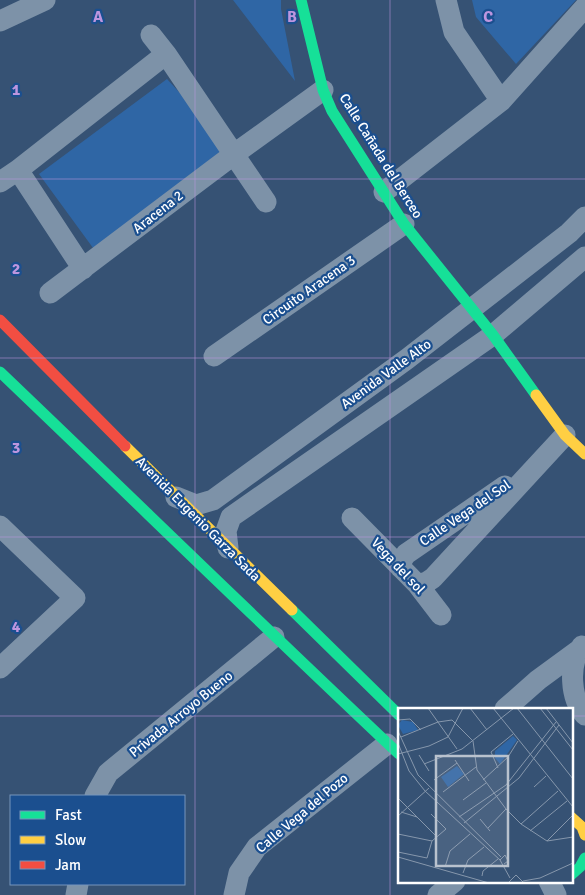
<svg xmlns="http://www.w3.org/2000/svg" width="585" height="895" font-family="Signika,sans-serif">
	<rect width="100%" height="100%" fill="#365274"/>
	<path fill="#2f66a5" d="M233 0H281V9L295 81Z
		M472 0H576L516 64 476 17Z
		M167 79 215 131 226 147 96 252 39 174Z"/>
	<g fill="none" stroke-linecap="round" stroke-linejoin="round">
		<path stroke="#7d92a8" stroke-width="21" d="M446 0 454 32 501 101
			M0 21 45 0
			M151 35 166 54 266 202
			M18 170 83 269
			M0 182 18 170 166 54
			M384 192 501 101 585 7
			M50 293 233 155 323 90
			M214 356 404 224
			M176 497 196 505 213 500 407 359 569 233 585 217
			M352 518 418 585 441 615
			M0 526 75 598 0 668
			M228 548 226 531 231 517 493 335 585 257
			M401 568 402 560 406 554 505 486
			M418 585 427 582 433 578 565 435
			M582 646C568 664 570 698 585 715
			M505 709 538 680 579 650
			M95 796 108 773 274 637
			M549 881 556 895
			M76 895 78 884
			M234 895 239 873 257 847 387 744
			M438 895 455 881"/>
		<path stroke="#16e098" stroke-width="11" d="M301 0 323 90 332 111 404 224 493 335 536 395
			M0 372C133 499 265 628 399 754
			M292 610 399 715
			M571 875 580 867 585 858"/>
		<path stroke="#ffcf43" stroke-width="11" d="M536 395 565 435 585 454
			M125 446 292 610
			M571 817 582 827 585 835"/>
		<path stroke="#f24e42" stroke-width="11" d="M0 320 125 446"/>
	</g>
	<path fill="none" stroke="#bd96df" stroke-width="1" stroke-opacity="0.55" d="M195 0V895M390 0V895M0 179H585M0 358H585M0 537H585M0 716H399M571 716H585"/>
	<g text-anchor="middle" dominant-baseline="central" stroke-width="4.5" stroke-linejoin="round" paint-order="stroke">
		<g font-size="14" fill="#fff" stroke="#1b4f8f">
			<text transform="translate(381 156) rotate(58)">Calle Cañada del Berceo</text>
			<text transform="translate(158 212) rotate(-38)">Aracena 2</text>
			<text transform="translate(309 290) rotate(-35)">Circuito Aracena 3</text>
			<text transform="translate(386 374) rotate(-36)">Avenida Valle Alto</text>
			<text transform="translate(465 513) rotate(-34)">Calle Vega del Sol</text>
			<text transform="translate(198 519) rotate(45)">Avenida Eugenio Garza Sada</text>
			<text transform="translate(398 566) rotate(47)">Vega del sol</text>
			<text transform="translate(181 714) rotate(-39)">Privada Arroyo Bueno</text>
			<text transform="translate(302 813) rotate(-40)">Calle Vega del Pozo</text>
		</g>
	</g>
	<g transform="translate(398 708)">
		<rect width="175" height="175" fill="#365274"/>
		<path d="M4 12 15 14 20 22 5 26 0 17ZM115 28 119 32 102 56 97 50V43ZM59 58 66 66 50 79 43 69Z" fill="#2f66a5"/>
		<path fill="none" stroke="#8697ac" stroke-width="1" d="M30 0 59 41M72 0 89 22M95 0 175 99M119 0 175 71M142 0 175 42M148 0 175 35M0 12 12 11 23 22M0 23 20 67 103 149M3 29 40 14 54 12 75 33M75 33 79 62 108 101 123 116 149 133 175 129M0 35 11 63 27 83 102 152M0 46 31 38 50 29 65 0M21 47 31 63M57 52 71 73M26 56 64 41 116 0M100 60 93 44 115 26M36 72 59 55M85 72 110 49 120 33M136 79 148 68M45 84 78 59M0 90 39 129M65 92 88 75M3 104 19 109M0 108 31 80M61 109 108 77 158 14M82 111 92 123M66 115 121 70 161 17M123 116 160 83M90 120 108 101M132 123 169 93M0 126 34 133M149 133 175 107M0 144 29 150 34 133 48 121 33 106M0 149 91 175M106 156 110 153 107 147 102 152 112 170M47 159 52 143 72 126M65 165 70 152 86 139M84 168 85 163 100 151M125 173 142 170 175 155M110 175 118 167 125 174"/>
		<path fill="#b9c2ce" fill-opacity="0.15" stroke="#b9c2ce" stroke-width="2.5" d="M38 48H110V158H38Z"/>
		<rect width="175" height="175" fill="none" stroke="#fff" stroke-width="2.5"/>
	</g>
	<g font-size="16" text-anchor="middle" font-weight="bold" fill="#bd96df" stroke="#1b4f8f" stroke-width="4.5" stroke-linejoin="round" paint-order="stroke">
		<text x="98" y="22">A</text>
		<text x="292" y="22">B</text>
		<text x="488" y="22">C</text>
		<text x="16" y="95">1</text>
		<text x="16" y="274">2</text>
		<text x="16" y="453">3</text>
		<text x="16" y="632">4</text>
	</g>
	<rect x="10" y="795" width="175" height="90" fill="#1b4f8f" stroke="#7695bc"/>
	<rect x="20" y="811" width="25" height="8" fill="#16e098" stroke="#7695bc"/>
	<text x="55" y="820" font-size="15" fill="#ffffff">Fast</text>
	<rect x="20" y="836" width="25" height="8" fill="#ffcf43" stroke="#7695bc"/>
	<text x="55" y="845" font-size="15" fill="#ffffff">Slow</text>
	<rect x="20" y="861" width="25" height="8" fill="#f24e42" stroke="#7695bc"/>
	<text x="55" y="870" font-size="15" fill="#ffffff">Jam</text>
</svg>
